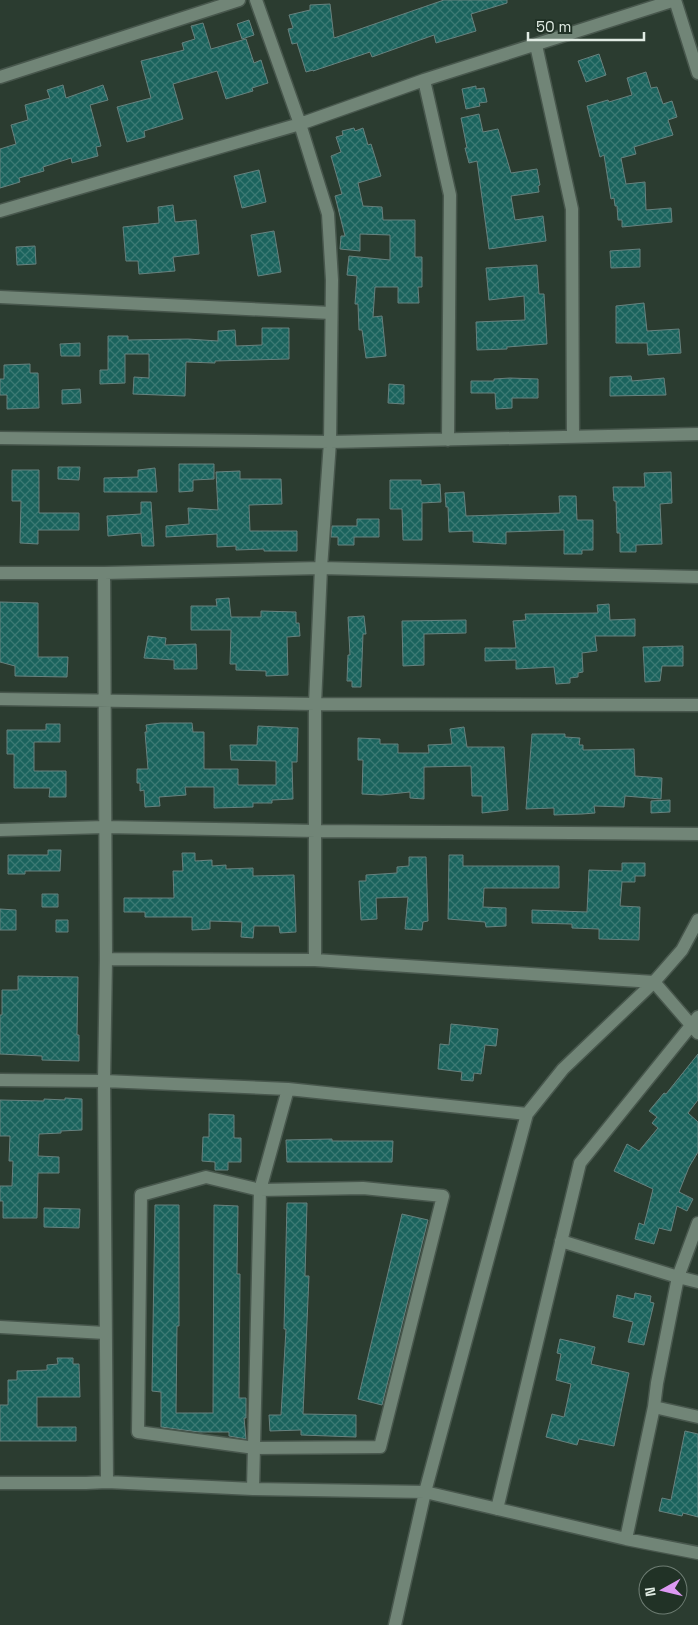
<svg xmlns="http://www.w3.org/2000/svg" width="698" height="1625" font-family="'Space Grotesk',sans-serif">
	<defs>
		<pattern id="building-cross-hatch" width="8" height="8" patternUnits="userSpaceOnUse" patternTransform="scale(1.25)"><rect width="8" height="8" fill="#1b635d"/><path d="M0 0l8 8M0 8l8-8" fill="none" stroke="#3c7a74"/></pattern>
	</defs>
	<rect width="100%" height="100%" fill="#2b3c30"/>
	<path fill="url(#building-cross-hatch)" stroke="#67817e" d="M444 0H507V3L471 14 476 31 436 43 434 35 372 57 370 52 313 71V70L306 72 297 43 292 44 288 29 293 28 289 15 310 10V5L330 4 334 38Z
		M249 20 254 35 242 39 237 24Z
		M203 23 211 49 246 39 254 63 261 60 268 83 252 88 253 91 226 99 217 71 173 84 183 119 144 131 145 137 127 142 117 107 151 98 141 61 184 50 182 43 195 39 191 26Z
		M599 54 606 75 586 82 578 61Z
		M646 72 651 88 657 87 663 104 672 101 677 117 668 120 673 135 634 147 636 154 621 158 626 184 645 182 646 210 671 208 672 222 622 227V220H618L617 206H615L614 198 611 199 604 155 600 157 587 106 608 100 609 102 632 95 627 78Z
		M63 85 66 98 103 85 108 100 90 105 101 146 96 147 98 156 72 163 71 158 43 167 44 171 19 178 20 182 0 188V149L16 144 11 125 28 120 25 105 50 98 47 90Z
		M476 86V89L484 88 487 102 479 103 480 106 466 109 462 89Z
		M479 114 483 132 498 129 511 173 537 169 540 185 538 186 539 192 511 196 515 220 543 216 546 241 489 249 477 161 469 163 465 148H467L461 118Z
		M354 128 355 131 363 128 368 145 371 144 381 176 358 183 363 206 382 207 383 220H415V257H422V287H418L419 303H398V287H375L373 317 382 316 386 356 366 358 362 330H359L358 304H355L357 276 347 275 349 256 390 260V235L360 234V251L340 249 341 236H345L335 196 342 194 331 156 341 152 336 137 343 135 342 131Z
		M259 170 266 202 242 208 234 176Z
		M173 205 175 222 196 220 199 254 173 257 175 271 139 274 138 261H126L123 227 159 223 158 207Z
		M274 231 281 272 258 276 251 235Z
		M35 246 36 264 17 265 16 247Z
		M640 249V267L611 268 610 251Z
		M537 265 539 294H544L547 344 507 347V349L477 350 476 322 525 320 524 296 489 300 486 268Z
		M644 303 647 331 679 329 681 353 648 355 647 343H616V306Z
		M262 328H289V359L215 361V363L186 362 185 396 133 394 134 377 149 378V354H125V383L100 384V370H108V336H128V340L188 339 218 341V331L235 330 236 346 262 345Z
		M80 343V356H61L60 344Z
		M30 364V373H38L39 408 7 409V395H0V379H4V365Z
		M631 376 632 381 664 378 666 395 610 396V377Z
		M510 378 538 379V398H512V408L496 409 495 393H471V381H494V379Z
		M389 384 404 385V404L388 403Z
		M80 389 81 403 62 404V390Z
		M179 464H214V479L193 480V491L179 492Z
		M58 467H80L79 480 58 479Z
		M155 468 157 492H104V478L138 477V470Z
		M12 470H39V513H79V530H38V544L20 543 21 501H12Z
		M240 471V479H281L282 504 249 505 250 531H297V551H264V549L236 550V546L217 547V534L166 537V526L189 524 188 508 218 510 216 472Z
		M671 472 672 503 660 504 662 544 636 545V552H620V533H617L616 501H614L613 487H645L644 473Z
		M390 480H421V485L440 484 441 502 422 503V540H403L402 509H390Z
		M464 492 466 516 560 513 559 496H576L577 520H593V550H582V554H564V530L506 532V544L473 542V531L449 532 448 507H446L445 493Z
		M141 502H151L154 546H142L141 533 108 536 107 516 141 514Z
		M357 519H379V537H354V545H338V537H331L332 526H357Z
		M229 598 231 617H261V611L296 612V623H299L300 636 287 637 288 675 266 676V671L236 670V664H230L231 630H191V606H217L216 599Z
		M0 602 38 603V657H68L67 677 15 676V666L0 662Z
		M609 604 610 620 635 619V636H595L597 651 582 653 583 672 578 673V677L570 678V683L556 684 554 667 516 669V660L485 661V648H516L513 621 526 620 525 614 598 613 597 605Z
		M364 616 366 634H363L361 687H352V681H347L348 655H350L348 617Z
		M466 620V633L424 634V665L403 666 402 621Z
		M148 636 166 638 165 645 196 644 197 669H174V660L144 658Z
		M683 646V666H662L660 681 645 682 643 647Z
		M161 723H192L193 732H204V769H238V785H276V761L231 760 230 745H257L258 726 298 728 297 762H292L293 799 272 800V803H253V807L214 808V787H185L186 795 159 797 160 806 145 807 144 790 140 791V783H137V769H148L145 732H147L146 725Z
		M46 724H60V742H34V771H66V797H49L50 788H14V754H7V730H46Z
		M464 727 467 747H504L508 810 482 813V796H472L471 766 424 767V799L410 798V792L381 795 362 794 363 760H358V738L380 739V744H398V753H429L428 745 452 744 450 729Z
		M532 734H565V737L580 738 579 745H583V750L634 749 635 776 662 778 661 799 625 796 624 807 594 806 595 813 582 814 554 815V808L526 809Z
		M670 800V812L651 813V801Z
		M48 850H61L60 871H25V874H8V855H48Z
		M182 853H195V861L212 860V866L226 865V869L253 868V876L294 875 296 932 280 933 279 926H254L253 938 241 937 242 922 210 921V929L192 930V917H145V912H124V898H174L173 871H183Z
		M449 855H463V866H559V888H484L483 907 506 908V926L486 927 485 922 448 919Z
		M409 857H426L428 921 423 922 422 930 405 929 408 897 376 898 377 919 361 920 359 881H366V875L397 873V867L409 866Z
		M622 863H645V876H635V882H622L620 906 640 907 639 940 599 939V929L572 928V924L532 923V910L587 912 589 870 622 871Z
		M42 894H58V907H42Z
		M0 909 16 910V930H0Z
		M56 920H68V932H56Z
		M18 976 78 977 77 1035H79V1061L42 1060V1056L0 1054V1015H2V990H18Z
		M451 1024 498 1029 496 1046 485 1045 481 1074 474 1073 473 1081 461 1080 462 1072 438 1069 440 1044 449 1045Z
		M698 1054V1100L688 1113 698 1122V1152L689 1167 679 1192 693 1199 687 1211 677 1206 671 1231 659 1228 654 1244 635 1239 639 1223 644 1225 653 1189 614 1171 627 1144 639 1151 658 1128 652 1123 657 1117 649 1111 664 1093 666 1094Z
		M65 1098 82 1099V1130L61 1131V1133L39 1134 38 1156 59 1157V1173H38L37 1218H3V1201H0V1186H12L13 1161H9L10 1136H0V1100L44 1101V1099L65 1100Z
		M209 1114 234 1115V1138H241V1162H228V1170H215V1162L202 1161 203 1137H209Z
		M332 1139V1141H393L392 1162H287L286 1140Z
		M287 1203H307L305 1276H309L303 1414 356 1415V1437L301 1435V1430L270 1431 269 1415H281L286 1329H284Z
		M155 1205H179V1326H177L176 1413H213L214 1205 238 1206 237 1274H240L239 1398H246V1418H244L246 1439 229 1436V1432H199L161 1427V1392L152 1391Z
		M44 1208 80 1209 79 1228 44 1227Z
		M402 1214 428 1220 382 1405 358 1399Z
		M635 1293 651 1296 650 1302 654 1303 644 1345 628 1342 633 1322 613 1317 617 1295 634 1299Z
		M560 1339 595 1347 591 1364 629 1373 614 1446 579 1439 577 1445 546 1437 552 1414 564 1417 571 1384 556 1380 561 1354 557 1353Z
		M57 1358H73V1364H79L80 1397H37V1427H76V1441H0V1405H8V1380H17V1371L47 1370V1365L58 1364Z
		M685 1431 698 1434V1517L683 1513 682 1516 659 1511 662 1498 671 1500Z"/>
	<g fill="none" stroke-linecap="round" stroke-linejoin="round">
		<g stroke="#48574d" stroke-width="15">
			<path id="minor" d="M256 0 300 124 328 214 332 280 330 442 321 568 315 704V960
				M675 0 698 73
				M536 45 572 209 573 436
				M0 77 239 0
				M424 80 450 195 448 440
				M0 211 300 124 424 80 675 0
				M0 297 331 313
				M0 438 330 442 698 434
				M0 573H104L321 568 698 577
				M104 573 106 959 104 1081 107 1482
				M0 699 315 704 698 705
				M0 830 105 827 316 831 698 834
				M106 959 315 960 654 982 698 1033
				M0 1080 104 1081 288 1089 527 1114
				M206 1177 260 1190 363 1188 443 1196 380 1447 255 1448 138 1432 141 1195Z
				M561 1241 678 1277 698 1282
				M0 1327 105 1333
				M654 1407 698 1417
				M0 1483H86L107 1482 253 1489 425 1492 626 1539 698 1553
				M253 1489 260 1190 288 1089
				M497 1509 580 1163 698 1017
				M626 1539 654 1407 657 1383 678 1277 698 1223
				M395 1625 425 1492 527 1114 563 1069 654 982 682 950 698 920"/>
		</g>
		<use href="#minor" stroke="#718577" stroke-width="12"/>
	</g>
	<g transform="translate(663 1590) rotate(262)"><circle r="24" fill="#213226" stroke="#6d7c72"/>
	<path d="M0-4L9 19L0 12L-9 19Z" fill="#dd99f3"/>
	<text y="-8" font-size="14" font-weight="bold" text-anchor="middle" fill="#e0ebe3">N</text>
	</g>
	<path d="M528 32v8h116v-8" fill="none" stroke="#e0ebe3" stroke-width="2.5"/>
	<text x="536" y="32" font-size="15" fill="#e0ebe3" stroke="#213226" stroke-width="4" paint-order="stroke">50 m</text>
</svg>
